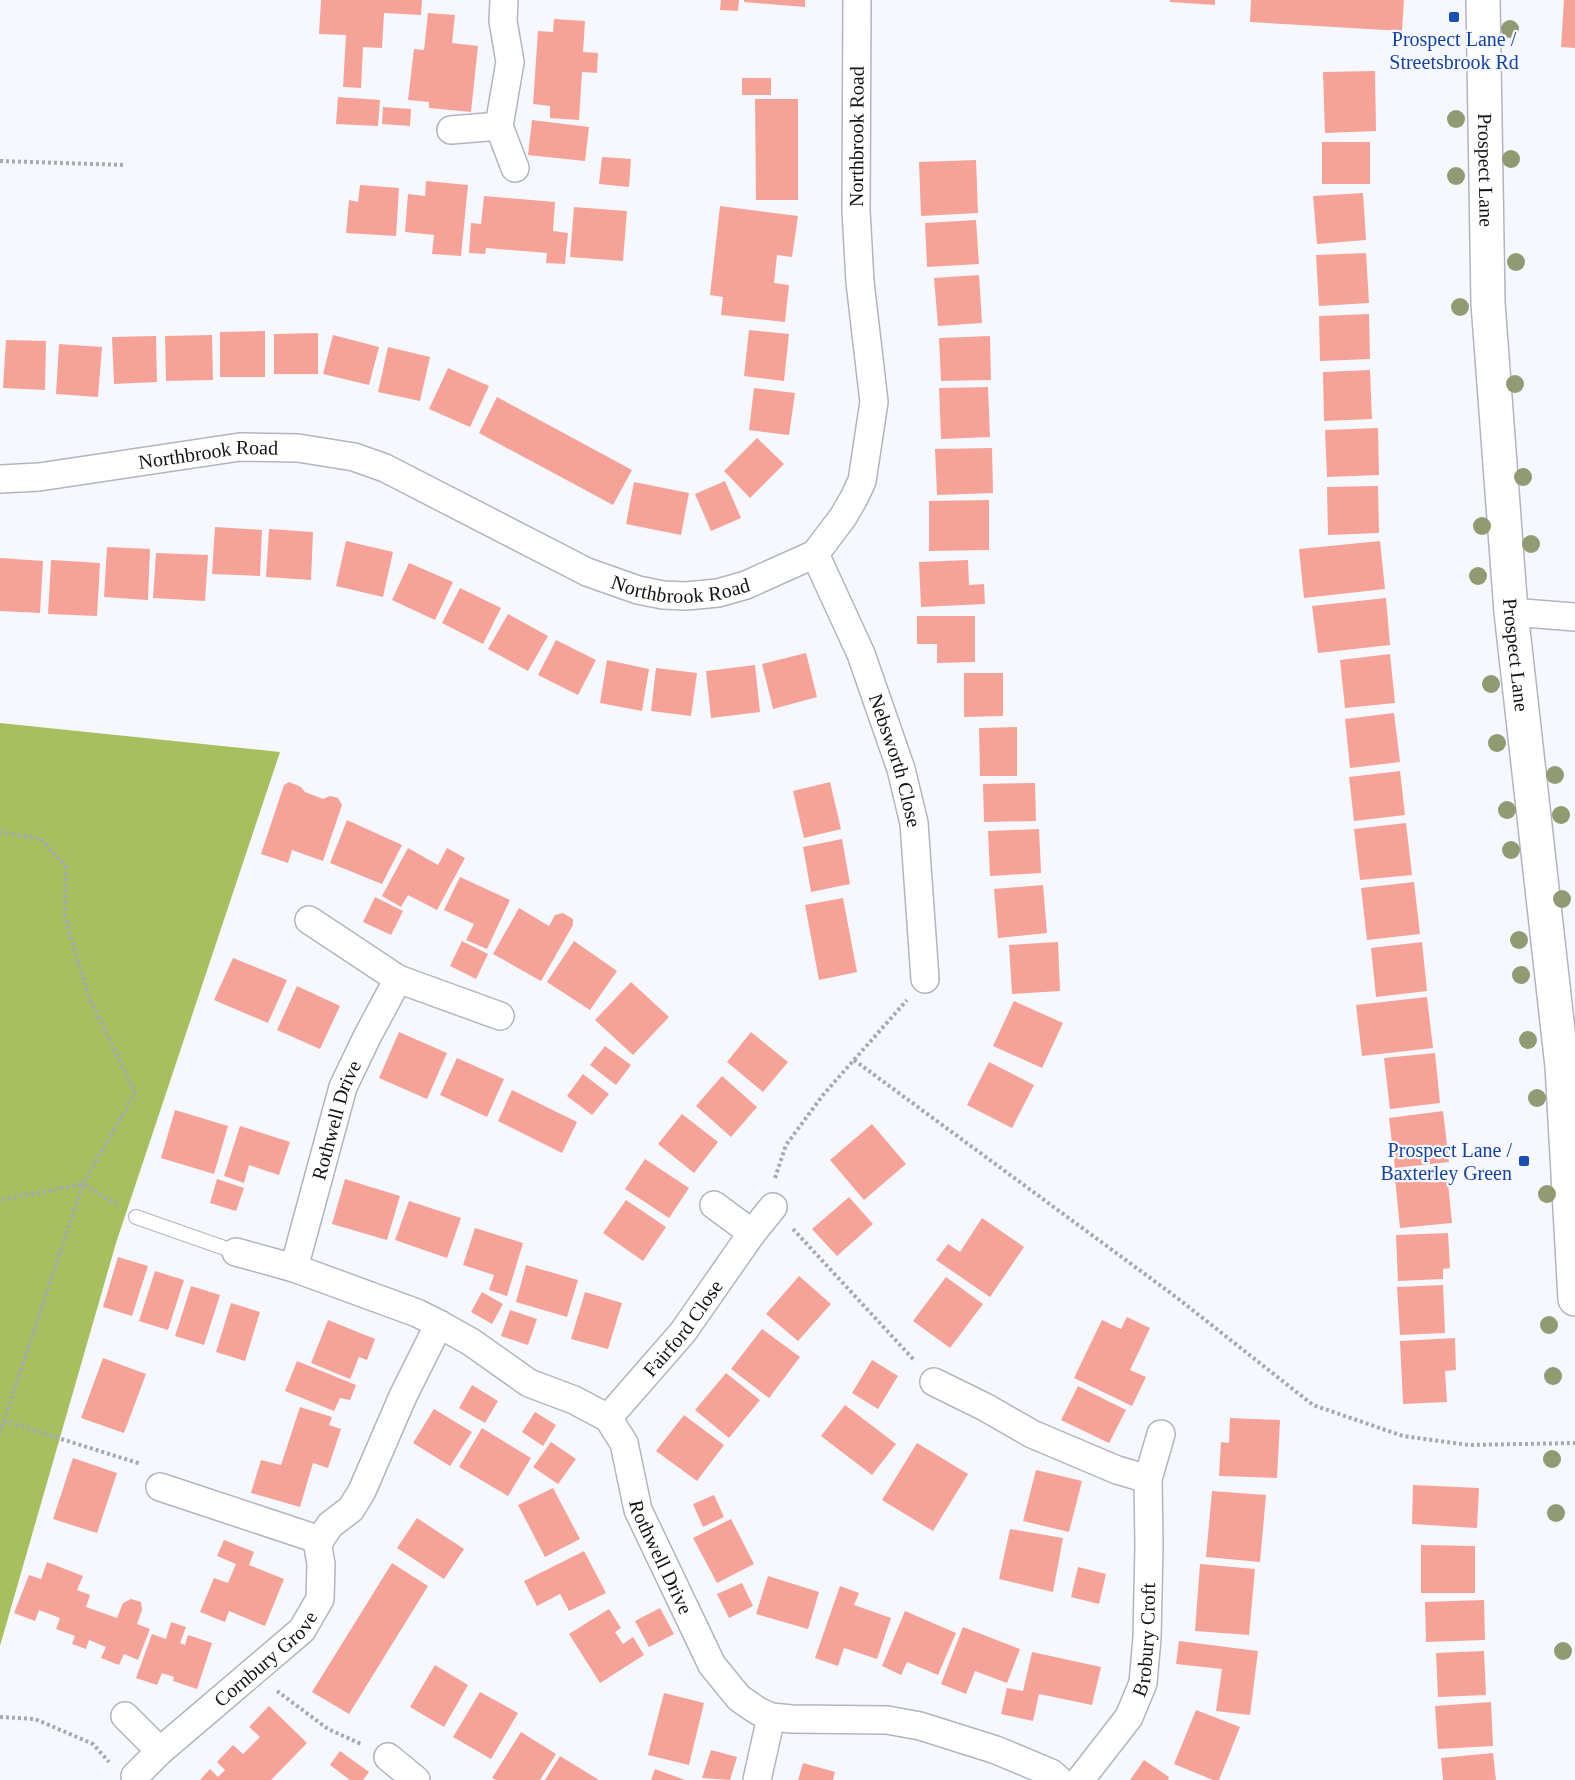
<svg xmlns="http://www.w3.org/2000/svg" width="1575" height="1780" font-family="Georgia,serif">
	<rect width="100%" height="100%" fill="#f6f8fe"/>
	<path fill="#a8bf5f" d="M0 723 280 752 116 1243 0 1646Z"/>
	<path fill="#f5a399" d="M321 0H422L421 15 384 13 382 48 363 47 361 88 343 87 346 35 319 34Z
		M721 0H739L738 11 720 10Z
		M744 0H805V7L744 2Z
		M1170 0H1215V5L1170 2Z
		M1251 0H1404L1402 31 1250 22Z
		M1564 0H1575V48L1561 47Z
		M428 13 455 15 452 43 478 46 471 112 429 108V102L408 100 414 49 424 50Z
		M554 19 585 21 583 52 598 53 597 73 582 72 579 120 550 118V106L533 104 538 31 553 32Z
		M1375 71 1376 131 1325 133 1323 72Z
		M742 78H771V95H742Z
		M338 97 380 100 378 126 336 124Z
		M755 99H798V200H756Z
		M383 107 411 109 410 126 382 124Z
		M532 120 589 127 585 161 528 155Z
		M1322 142H1370V184H1322Z
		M602 157 631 159 629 187 599 184Z
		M976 160 978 213 921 216 919 162Z
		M426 181 468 185 461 256 432 254 434 235 405 232 408 194 425 196Z
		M360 185 399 188 396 236 346 233 349 200 358 202Z
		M1363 193 1366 240 1317 244 1313 196Z
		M484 196 555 202 553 231 568 233 565 264 546 263 547 253 486 248 485 254 469 253 471 223 481 224Z
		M720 206 798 216 792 257 777 255 774 283 789 285 785 322 721 315 723 297 710 295Z
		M574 207 627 211 623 261 570 257Z
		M976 220 979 264 927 267 925 223Z
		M1366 253 1369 303 1319 306 1316 255Z
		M979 275 982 323 938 326 934 278Z
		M1369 314 1370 359 1320 361 1319 316Z
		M749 330 789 334 784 381 744 376Z
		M265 331V377H220V332Z
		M318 333V374H274V334Z
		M212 335 213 380 166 381 165 336Z
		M333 335 379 347 369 385 323 374Z
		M156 336 157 382 114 384 112 337Z
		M990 336 991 380 941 381 939 338Z
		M6 340 46 341 45 390 3 388Z
		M59 344 102 347 98 397 56 394Z
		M388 347 430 357 420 401 378 392Z
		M448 368 489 386 470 427 429 409Z
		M1370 370 1372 419 1324 421 1323 372Z
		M988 387 990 437 941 439 939 388Z
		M754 388 795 393 789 435 749 430Z
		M497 397 632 470 613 505 479 433Z
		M1378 428 1379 475 1327 477 1325 430Z
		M757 438 784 464 750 498 724 471Z
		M992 448 993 493 937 495 935 449Z
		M725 481 741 518 711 531 695 494Z
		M634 482 689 493 681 535 626 524Z
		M1378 486 1379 533 1328 535 1327 487Z
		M989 500V550L929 551V501Z
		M215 527 262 530 260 576 212 574Z
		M269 529 313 532 311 580 266 577Z
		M346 541 393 552 383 597 336 586Z
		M1380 541 1385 589 1304 598 1299 549Z
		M107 547 150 549 148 600 104 597Z
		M156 553 208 555 205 601 153 598Z
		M0 558 43 561 40 613 0 611Z
		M51 560 100 563 97 616 48 614Z
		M968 560 969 585 984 584 985 604 921 607 919 562Z
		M409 563 453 582 435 620 392 600Z
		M460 588 501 608 483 644 442 623Z
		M1386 598 1390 645 1318 653 1312 606Z
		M508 614 548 636 528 671 488 649Z
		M917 616H975V662L937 663V644H917Z
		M556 640 596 660 578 695 538 675Z
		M806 653 817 697 773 709 762 664Z
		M1390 654 1395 703 1345 708 1340 660Z
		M607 660 649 669 642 711 600 703Z
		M755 665 760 712 711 718 706 671Z
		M656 668 697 673 691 716 651 711Z
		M964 673H1003V716L964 717Z
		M1394 713 1400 762 1350 768 1345 719Z
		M1017 727V776H980L979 728Z
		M1400 771 1405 815 1354 821 1349 777Z
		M289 782 301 787 305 792 323 799 330 796 338 798 342 805 323 861 292 850 288 863 261 854 284 785Z
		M830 782 841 829 804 838 793 791Z
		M1035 783 1036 821 984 822 983 784Z
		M347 820 402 845 382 884 330 863Z
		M1406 823 1412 875 1360 880 1354 829Z
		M1039 829 1041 873 990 876 988 831Z
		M842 839 850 884 811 892 803 847Z
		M408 848 438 865 447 848 465 858 437 910 408 895 401 907 382 896Z
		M460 877 510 900 487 949 466 940 474 924 444 910Z
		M1414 882 1420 934 1367 940 1361 888Z
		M1043 885 1047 933 998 938 994 889Z
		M375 897 403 911 391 935 363 922Z
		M843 898 857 972 819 980 805 905Z
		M519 908 549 926 555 915 563 913 573 919V925L541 981 493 954Z
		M462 941 488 954 476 979 450 966Z
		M574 941 617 971 590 1010 547 982Z
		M1058 942 1060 991 1012 994 1009 945Z
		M1422 942 1427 991 1376 997 1371 948Z
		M233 958 287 980 268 1023 214 1000Z
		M631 982 669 1017 633 1055 595 1020Z
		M297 986 340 1006 320 1049 277 1030Z
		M1427 997 1433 1048 1362 1056 1356 1005Z
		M1014 1001 1063 1023 1042 1068 993 1046Z
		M399 1032 447 1053 427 1099 379 1078Z
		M751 1032 788 1062 763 1092 727 1062Z
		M605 1046 631 1065 616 1085 590 1065Z
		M1435 1053 1440 1103 1390 1109 1384 1058Z
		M457 1058 504 1079 487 1117 440 1095Z
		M989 1062 1034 1085 1012 1128 967 1105Z
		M583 1074 609 1094 592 1115 567 1096Z
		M722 1076 757 1107 731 1137 696 1106Z
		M512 1090 577 1122 562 1153 498 1121Z
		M175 1110 228 1126 214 1174 161 1158Z
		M1443 1111 1449 1162 1395 1168 1389 1118Z
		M682 1114 718 1142 694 1173 658 1144Z
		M872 1124 906 1164 864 1200 830 1160Z
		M240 1126 290 1142 279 1175 249 1165 244 1183 224 1176Z
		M645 1159 689 1188 669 1218 625 1189Z
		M1447 1173 1452 1223 1400 1228 1395 1178Z
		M217 1179 244 1188 236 1211 210 1203Z
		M345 1179 400 1196 387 1240 332 1224Z
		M849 1197 873 1224 837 1256 812 1229Z
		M626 1200 666 1227 643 1261 603 1233Z
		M409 1201 461 1218 447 1258 395 1240Z
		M982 1218 1024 1247 990 1297 936 1260 948 1244 960 1252Z
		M475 1228 523 1243 507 1296 489 1290 494 1275 463 1265Z
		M1448 1233 1450 1268 1443 1269V1279L1398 1281 1396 1235Z
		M118 1257 148 1266 132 1316 103 1307Z
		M526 1265 578 1280 567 1317 516 1302Z
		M155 1271 184 1280 168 1330 139 1321Z
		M799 1276 831 1304 798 1341 766 1314Z
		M946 1277 983 1304 950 1348 913 1321Z
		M1443 1285 1445 1333 1400 1335 1397 1287Z
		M191 1286 220 1295 204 1345 175 1336Z
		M482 1292 503 1304 492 1324 471 1312Z
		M585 1292 622 1303 608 1349 571 1339Z
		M231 1303 260 1312 245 1361 216 1352Z
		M510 1310 537 1319 528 1345 501 1336Z
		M1127 1317 1150 1328 1130 1370 1146 1377 1132 1406 1074 1378 1102 1320 1121 1329Z
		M328 1320 375 1339 367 1360 359 1357 350 1379 311 1363Z
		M762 1329 800 1357 769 1398 731 1369Z
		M1455 1338 1456 1370 1445 1371 1447 1402 1403 1404 1400 1341Z
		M103 1358 146 1374 124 1433 81 1418Z
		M872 1360 898 1376 878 1409 852 1393Z
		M297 1361 356 1385 350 1400 340 1398 334 1411 285 1391Z
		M726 1373 760 1400 729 1438 695 1410Z
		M472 1385 498 1401 485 1423 459 1408Z
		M1078 1386 1126 1410 1109 1443 1061 1420Z
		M845 1405 896 1444 872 1475 821 1436Z
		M300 1407 332 1417 329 1425 341 1429 328 1468 313 1463 300 1507 251 1493 261 1460 281 1465Z
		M434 1409 472 1432 450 1466 413 1443Z
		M535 1412 556 1425 543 1446 522 1432Z
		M684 1415 724 1445 697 1481 656 1451Z
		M1230 1418 1280 1420 1277 1478 1219 1476 1221 1442 1229 1443Z
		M482 1428 531 1458 508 1496 459 1467Z
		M551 1442 576 1459 558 1484 533 1467Z
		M917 1443 968 1474 933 1531 882 1500Z
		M73 1458 117 1473 97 1533 53 1519Z
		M1036 1470 1082 1481 1069 1532 1023 1521Z
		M1413 1485 1479 1488 1477 1528 1412 1524Z
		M553 1488 580 1539 545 1557 518 1505Z
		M1212 1491 1266 1495 1260 1562 1206 1557Z
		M714 1495 724 1517 703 1527 693 1504Z
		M417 1518 464 1549 444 1579 397 1548Z
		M731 1519 754 1564 717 1583 693 1538Z
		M1010 1529 1063 1538 1053 1592 999 1579Z
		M224 1540 254 1552 249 1565 284 1579 265 1626 229 1611 225 1622 200 1612 214 1578 228 1583 236 1564 217 1556Z
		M1421 1545 1475 1546V1593H1421Z
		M584 1551 606 1593 569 1611 560 1594 537 1606 524 1581Z
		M47 1562 83 1576 77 1590 90 1595 86 1607 117 1618 123 1603 131 1599 141 1602 142 1610 137 1624 150 1629 138 1660 124 1654 119 1665 101 1658 106 1647 89 1640 86 1649 72 1644 75 1636 56 1629 60 1618 39 1610 35 1621 14 1613 29 1575 41 1579Z
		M392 1563 428 1586 349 1714 312 1692Z
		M1200 1564 1255 1569 1249 1635 1195 1631Z
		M1078 1567 1106 1574 1099 1604 1071 1597Z
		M768 1576 819 1592 808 1629 756 1614Z
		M742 1583 753 1606 729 1618 717 1594Z
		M840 1586 859 1593 854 1605 891 1618 877 1659 844 1648 838 1666 815 1658Z
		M1484 1600 1485 1640 1426 1642 1425 1602Z
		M660 1608 674 1634 649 1647 635 1621Z
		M609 1609 621 1628 615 1632 623 1644 633 1637 644 1655 600 1683 569 1634Z
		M905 1611 956 1633 938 1675 907 1662 901 1675 882 1666Z
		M171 1622 186 1627 180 1643 185 1645 188 1635 212 1643 197 1689 173 1681 174 1677 162 1673 157 1685 136 1678 152 1634 166 1639Z
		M963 1627 1020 1649 1007 1683 975 1671 966 1694 941 1684Z
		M1179 1641 1258 1651 1250 1715 1216 1711 1222 1669 1176 1664Z
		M1484 1651 1486 1695 1438 1697 1436 1653Z
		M1032 1652 1101 1667 1092 1705 1039 1694 1033 1721 1001 1714 1007 1688 1023 1691Z
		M435 1665 468 1685 444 1727 410 1707Z
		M480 1692 518 1713 491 1759 453 1737Z
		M664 1693 704 1703 689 1765 648 1755Z
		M1491 1702 1493 1746 1438 1749 1435 1706Z
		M269 1706 307 1743 271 1780H200L210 1769 218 1777 225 1770 217 1762 233 1745 243 1754 260 1737 249 1727Z
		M1196 1710 1240 1727 1219 1780H1213L1174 1764Z
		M521 1732 556 1754 540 1780H496L492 1778Z
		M711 1750 737 1757 730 1780 702 1778Z
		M340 1751 369 1772 363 1780H350L330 1765Z
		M1493 1753 1496 1780H1443L1441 1758Z
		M560 1756 599 1780H545Z
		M1144 1760 1169 1777 1168 1780H1130Z
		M803 1763 835 1772 833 1780H798Z
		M655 1769 685 1780H651Z"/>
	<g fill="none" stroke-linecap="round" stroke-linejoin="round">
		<g stroke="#b1b5be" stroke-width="16">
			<path id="service" d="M136 1217 236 1252"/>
		</g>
		<g stroke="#b1b5be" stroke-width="30">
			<g id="minor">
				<path d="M499 126 515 168"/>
				<path d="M451 130 499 126 510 62 503 21 504 0"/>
				<path id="s1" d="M0 479 39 477 240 447 298 448 354 457 385 468 587 572 638 590 663 595 686 596 718 593 746 585 815 554 843 517 854 498 862 481 874 402 860 282 856 210 857 0"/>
				<path id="s2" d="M815 554 861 654 901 769 914 823 925 979"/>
				<path d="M1511 612 1575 617"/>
				<path d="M309 920 398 979"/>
				<path d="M714 1205 752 1233"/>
				<path id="s3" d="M236 1252 294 1268 343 1087 367 1037 398 979 500 1016"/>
				<path id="s4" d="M294 1268 417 1313 439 1324 471 1342 529 1383 574 1400 608 1418 624 1443 638 1510 712 1665 739 1698 758 1711 771 1717 792 1719 887 1720 920 1726 996 1750 1051 1773 1059 1780"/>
				<path d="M934 1382 985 1407 1032 1434 1117 1470 1148 1479"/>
				<path id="s5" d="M608 1418 683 1332 752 1233 773 1207"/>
				<path d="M320 1540 330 1525 351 1509 362 1491 403 1396 439 1324"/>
				<path id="s6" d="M125 1716 160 1751 302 1630 320 1599 321 1564 318 1547 320 1540 160 1487"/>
				<path d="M388 1757 416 1780"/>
				<path d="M135 1776 160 1751"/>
				<path d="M757 1780 771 1717"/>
				<path id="s7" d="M1080 1780 1129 1717 1143 1683 1147 1638 1149 1546 1148 1479 1161 1434"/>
			</g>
		</g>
		<g stroke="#b1b5be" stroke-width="36">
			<g id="tertiary">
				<path id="s8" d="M1483 0 1488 303 1511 612 1562 1066 1575 1299"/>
			</g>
		</g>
		<path stroke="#a7a9ae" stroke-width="4" stroke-dasharray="3 3" stroke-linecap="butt" d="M0 161 125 165
			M0 832 41 839 66 866 65 916 88 995 135 1093 83 1184 0 1200
			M854 1060 1176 1297 1313 1405 1403 1436 1469 1445 1575 1443
			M775 1178 786 1145 823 1095 907 1000
			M793 1229 914 1360
			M4 1421 141 1464
			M0 1433 83 1184 118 1205
			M277 1691 328 1729 361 1744
			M0 1717 35 1719 93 1744 109 1762"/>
		<use href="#service" stroke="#fff" stroke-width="14"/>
		<use href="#minor" stroke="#fff" stroke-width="27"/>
		<use href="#tertiary" stroke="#fff" stroke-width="33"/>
	</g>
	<g fill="#929a74">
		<circle cx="1510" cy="29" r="9"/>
		<circle cx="1456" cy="119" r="9"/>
		<circle cx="1511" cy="159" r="9"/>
		<circle cx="1456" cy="176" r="9"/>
		<circle cx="1516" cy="262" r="9"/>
		<circle cx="1460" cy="307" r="9"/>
		<circle cx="1515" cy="384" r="9"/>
		<circle cx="1523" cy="477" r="9"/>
		<circle cx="1482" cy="526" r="9"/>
		<circle cx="1531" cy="544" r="9"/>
		<circle cx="1478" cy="576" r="9"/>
		<circle cx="1491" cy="684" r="9"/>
		<circle cx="1497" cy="743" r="9"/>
		<circle cx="1555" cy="775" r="9"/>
		<circle cx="1507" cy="810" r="9"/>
		<circle cx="1561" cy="815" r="9"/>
		<circle cx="1511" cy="850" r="9"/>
		<circle cx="1562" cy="899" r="9"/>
		<circle cx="1519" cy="940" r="9"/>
		<circle cx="1521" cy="975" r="9"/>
		<circle cx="1528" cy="1040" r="9"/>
		<circle cx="1537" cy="1098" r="9"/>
		<circle cx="1547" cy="1194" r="9"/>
		<circle cx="1549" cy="1325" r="9"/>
		<circle cx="1553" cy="1376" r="9"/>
		<circle cx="1552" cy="1459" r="9"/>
		<circle cx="1556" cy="1513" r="9"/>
		<circle cx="1563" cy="1651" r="9"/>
	</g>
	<g fill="#1a4fb4" stroke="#f6f8fe" stroke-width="2">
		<rect x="1448" y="11" width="12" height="12" rx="3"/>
		<rect x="1518" y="1155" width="12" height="12" rx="3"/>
	</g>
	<g text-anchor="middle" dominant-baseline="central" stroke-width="4.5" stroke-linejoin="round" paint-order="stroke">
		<g font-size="20" fill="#164399" stroke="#f6f8fe">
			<text x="1454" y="39">Prospect Lane /<tspan x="1454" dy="23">Streetsbrook Rd</tspan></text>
			<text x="1512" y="1150" text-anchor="end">Prospect Lane /<tspan x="1512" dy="23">Baxterley Green</tspan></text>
		</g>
		<g font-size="20" fill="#121316" stroke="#f6f8fe">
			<text stroke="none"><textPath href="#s1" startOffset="1290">Northbrook Road</textPath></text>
			<text stroke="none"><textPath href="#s8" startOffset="170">Prospect Lane</textPath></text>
			<text stroke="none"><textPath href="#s1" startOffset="210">Northbrook Road</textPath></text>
			<text stroke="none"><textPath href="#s1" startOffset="714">Northbrook Road</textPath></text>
			<text stroke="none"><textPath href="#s8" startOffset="656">Prospect Lane</textPath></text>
			<text stroke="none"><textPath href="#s2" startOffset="222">Nebsworth Close</textPath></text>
			<text stroke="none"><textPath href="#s3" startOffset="214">Rothwell Drive</textPath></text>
			<text stroke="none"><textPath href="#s5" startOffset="117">Fairford Close</textPath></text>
			<text stroke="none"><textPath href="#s4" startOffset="500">Rothwell Drive</textPath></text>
			<text stroke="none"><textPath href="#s7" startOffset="160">Brobury Croft</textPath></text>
			<text stroke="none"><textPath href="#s6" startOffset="190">Cornbury Grove</textPath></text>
		</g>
	</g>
</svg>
